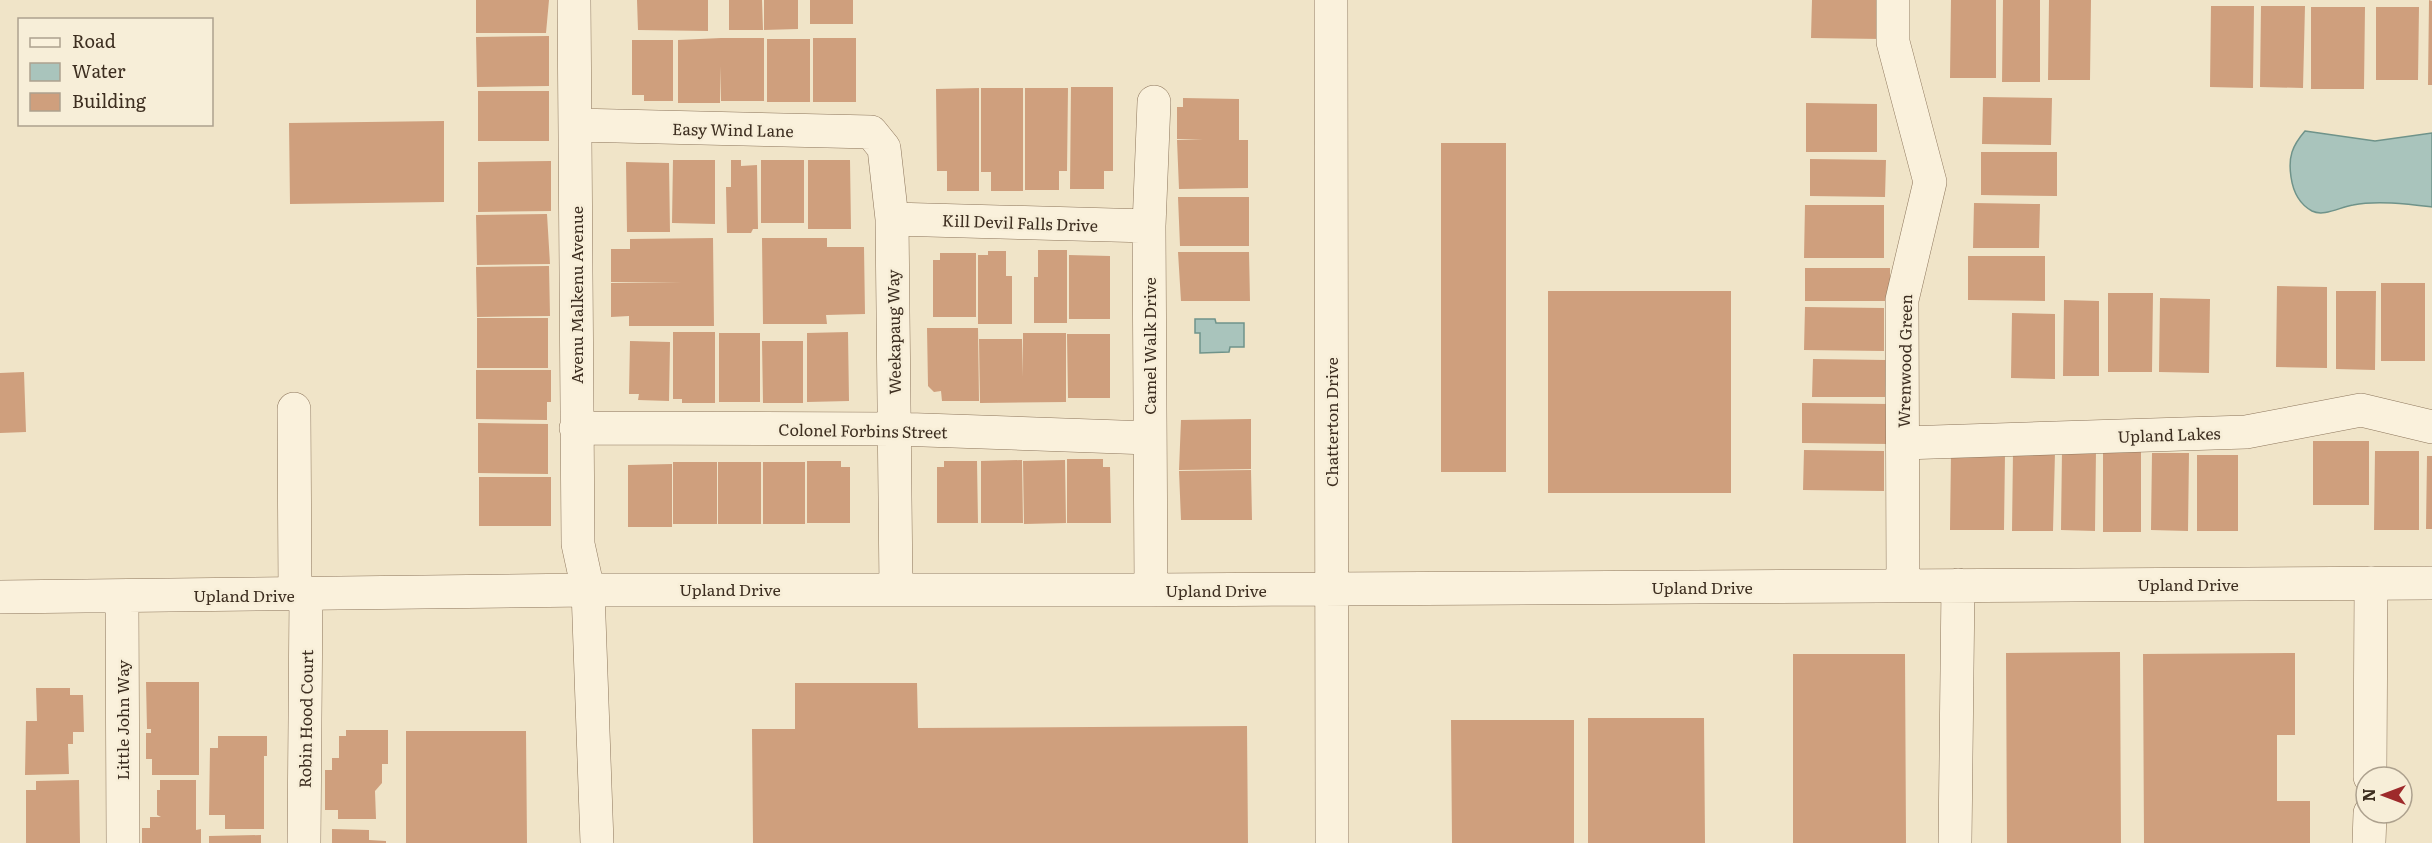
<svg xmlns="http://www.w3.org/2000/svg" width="2432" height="843" font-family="Literata,serif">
	<rect width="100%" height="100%" fill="#f0e4c8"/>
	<path fill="#a9c4bc" stroke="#6f938a" stroke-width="1.5" d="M2305 131 2375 141 2432 133V207C2408 204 2377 200 2353 205 2340 207 2324 217 2312 211 2299 204 2293 191 2291 177 2288 157 2292 146 2305 131Z
		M1195 319H1215L1216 323H1244V347H1230L1229 352 1200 353V333H1195Z"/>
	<path fill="#cf9f7d" d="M476 0H549L546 33H476Z
		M637 0H708V31L638 30Z
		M729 0H762L763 30H729Z
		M764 0H798V29L764 30Z
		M810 0H853V24H810Z
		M1812 0H1882L1881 39 1811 38Z
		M1951 0H1996V78H1950Z
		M2003 0H2040V82H2002Z
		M2049 0H2091L2090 80H2048Z
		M2429 0 2432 1V85H2428Z
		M2211 6H2254L2253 88 2210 87Z
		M2261 6H2305L2303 88 2260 87Z
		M2311 7H2365L2364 89H2311Z
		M2376 7H2419L2418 80H2376Z
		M549 36V86L477 87 476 37Z
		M721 38H764V101H721L720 66V103H678V40Z
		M813 38H856V102H813Z
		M767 39H810V102H767Z
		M632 40H673V101H644V95H632Z
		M1071 87H1113V171H1104V189H1070Z
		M979 88V191H947V171H937L936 89Z
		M981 88H1023V191H991V172H981Z
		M1025 88H1068L1067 171H1059V190H1025Z
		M478 91H549V141H478Z
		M1983 97 2052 98 2051 145 1982 144Z
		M1183 98 1239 99V140H1248V188L1179 189 1177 140H1203L1177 139V107H1183Z
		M1806 103 1877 104V152H1806Z
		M444 121V202L290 204 289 123Z
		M1441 143H1506V472H1441Z
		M1981 152H2057V196L1981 195Z
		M1810 159 1886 160 1885 197 1810 196Z
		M673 160H715V224L672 223Z
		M731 160H741V166L757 165 758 229H753L751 233H727L726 187H731Z
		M761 160H804V223H761Z
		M808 160H850L851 229H808Z
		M551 161V211L478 212V162Z
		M626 162 669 163 670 232H627Z
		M1178 197H1249V246H1180Z
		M1974 203 2040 204 2039 248H1973Z
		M1805 205H1884V258H1804Z
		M547 214 550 264 477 265 476 215Z
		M713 238 714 326H629V316L611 317V283H682L611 282V249H630V239Z
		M762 238H827V247H864L865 314 826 315 827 324H763Z
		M1038 250H1067V323H1034V277H1038Z
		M988 251H1006V276H1012V324H978V255H988Z
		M1178 252H1249L1250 301H1181Z
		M940 253H976V317H933V260H940Z
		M1069 255 1110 256V319H1069Z
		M1968 256H2045V301L1968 300Z
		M549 266 550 316 477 317 476 267Z
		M1805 268H1890V301H1805Z
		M2381 283H2425V361H2381Z
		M2277 286 2327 287V368L2276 367Z
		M1548 291H1731V493H1548Z
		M2336 291H2376L2375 370 2336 369Z
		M2108 293H2153L2152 372H2108Z
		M2160 298 2210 299 2209 373 2159 372Z
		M2064 300 2099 301V376H2063Z
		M1805 307 1884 308V351L1804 350Z
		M2012 313 2055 314V379L2011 378Z
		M477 318H548V368H477Z
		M927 328H978L979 401H942L941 391 934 392 928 386Z
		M673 332H715V403H682V399H673Z
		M848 332 849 401 807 402V333Z
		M719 333H760V402H719Z
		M1023 333H1066V402L980 403 979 339H1022L1023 377Z
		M1067 334H1110V398H1068Z
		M630 341 670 342 669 401 638 400 639 394H629Z
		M762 341H803V403H763Z
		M1813 359 1886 360 1885 397H1812Z
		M476 370H551V402H547V420L476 419Z
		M24 372 26 432 0 433V373Z
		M1802 403 1889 404V444L1802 443Z
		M1251 419V469L1179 470 1181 420Z
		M478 423 548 424V474L478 473Z
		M2313 441H2369V505H2313Z
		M1804 450 1884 451V491L1803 490Z
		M2062 450H2096L2095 531 2061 530Z
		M2103 450H2141V532H2103Z
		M2375 451H2419V530H2374Z
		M2013 452H2055L2053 531H2012Z
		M1951 453 2005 454 2004 530H1950Z
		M2152 453H2189L2188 531 2151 530Z
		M2197 455H2238V531H2197Z
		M2427 456H2432V529H2426Z
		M1067 459H1103V467H1110L1111 523H1067Z
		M1022 460 1023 523H981V461Z
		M1065 460 1066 523 1024 524 1023 461Z
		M807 461H841V467H850V523H807Z
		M944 461H977L978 523H937V467H944Z
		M673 462H717V524H673Z
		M718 462H761V524H718Z
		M763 462H805V524H763Z
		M672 464V527H628V465Z
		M1251 470 1252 520H1181L1179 471Z
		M479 477H551V526H479Z
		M2120 652 2121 843H2007L2006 653Z
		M2295 653V735H2277V801H2310V843H2144L2143 654Z
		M1793 654H1905L1906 843H1793Z
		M146 682H199V775H152V759H146V733H151V729H147Z
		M795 683H917L918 728 1247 726 1248 843H753L752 729H795Z
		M36 688H70V695H83L84 732H73V744H68L69 774 25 775 26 721H37Z
		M1588 718H1704L1705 843H1588Z
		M1451 720H1574V843H1452Z
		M346 730H388V764H382V783L375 791 376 819H338V810H325V770H332V758H339V736H346Z
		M406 731H526L527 843H406Z
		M218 736H267V756H264V829H225V815H209L210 748H218Z
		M79 780 80 843H26V790H36V781Z
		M160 780H196V830L201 829V843H142V828H150V817H161L157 815V790H160Z
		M332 829 369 830V840L386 841V843H332Z
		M261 835V843H209V836Z"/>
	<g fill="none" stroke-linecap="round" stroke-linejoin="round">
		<g stroke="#8d765c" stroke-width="34">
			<path id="minor" d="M574 0 578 544 588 590 597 843
				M1331 0 1332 843
				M1893 0V42L1930 182 1902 300 1903 585
				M575 125 871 132 884 148 892 219 896 589
				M892 219 1149 226
				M294 409 295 595
				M576 428 895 429 1149 438
				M1903 443 2246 432 2361 410 2432 427
				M1151 590 1149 226 1154 102
				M122 596 123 843
				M0 597 588 590H1151L2432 583
				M2370 777 2371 583
				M304 843 306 595
				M1955 843 1958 585
				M2369 843 2370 813"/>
		</g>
		<use href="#minor" stroke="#faf1dc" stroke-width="33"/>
	</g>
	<g text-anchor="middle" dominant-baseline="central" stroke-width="5" stroke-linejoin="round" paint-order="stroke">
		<g font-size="16" fill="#3d2e20" stroke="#f7eed8">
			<text transform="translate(733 129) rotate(1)">Easy Wind Lane</text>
			<text transform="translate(1020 222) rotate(2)">Kill Devil Falls Drive</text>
			<text transform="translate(576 295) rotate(-90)">Avenu Malkenu Avenue</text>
			<text transform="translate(893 332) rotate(-91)">Weekapaug Way</text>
			<text transform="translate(1149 346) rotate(-90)">Camel Walk Drive</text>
			<text transform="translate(1904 361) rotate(-89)">Wrenwood Green</text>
			<text transform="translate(1331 422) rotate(-90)">Chatterton Drive</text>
			<text transform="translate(863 430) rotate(1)">Colonel Forbins Street</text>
			<text transform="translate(2169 434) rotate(-2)">Upland Lakes</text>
			<text x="2188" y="584">Upland Drive</text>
			<text x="1702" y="587">Upland Drive</text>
			<text x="730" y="589">Upland Drive</text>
			<text x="1216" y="590">Upland Drive</text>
			<text x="244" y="595">Upland Drive</text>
			<text transform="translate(305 719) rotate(-89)">Robin Hood Court</text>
			<text transform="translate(122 720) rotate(-90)">Little John Way</text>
		</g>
	</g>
	<rect x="18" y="18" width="195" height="108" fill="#f7eed8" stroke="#ada18e" stroke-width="1.5"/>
	<rect x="30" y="38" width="30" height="9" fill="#faf1dc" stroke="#ada18e" stroke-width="1.5"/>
	<text x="72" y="48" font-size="18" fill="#3d2e20">Road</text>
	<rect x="30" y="63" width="30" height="18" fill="#a9c4bc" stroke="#ada18e" stroke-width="1.5"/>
	<text x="72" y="78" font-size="18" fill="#3d2e20">Water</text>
	<rect x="30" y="93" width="30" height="18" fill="#cf9f7d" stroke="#ada18e" stroke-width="1.5"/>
	<text x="72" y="108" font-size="18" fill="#3d2e20">Building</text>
	<g transform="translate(2384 795) rotate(270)"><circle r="28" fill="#f7eed8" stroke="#ada18e" stroke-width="1.5"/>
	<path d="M0-4.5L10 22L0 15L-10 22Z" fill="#9e2a2b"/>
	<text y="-9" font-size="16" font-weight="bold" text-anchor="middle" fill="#3d2e20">N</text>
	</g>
</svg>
